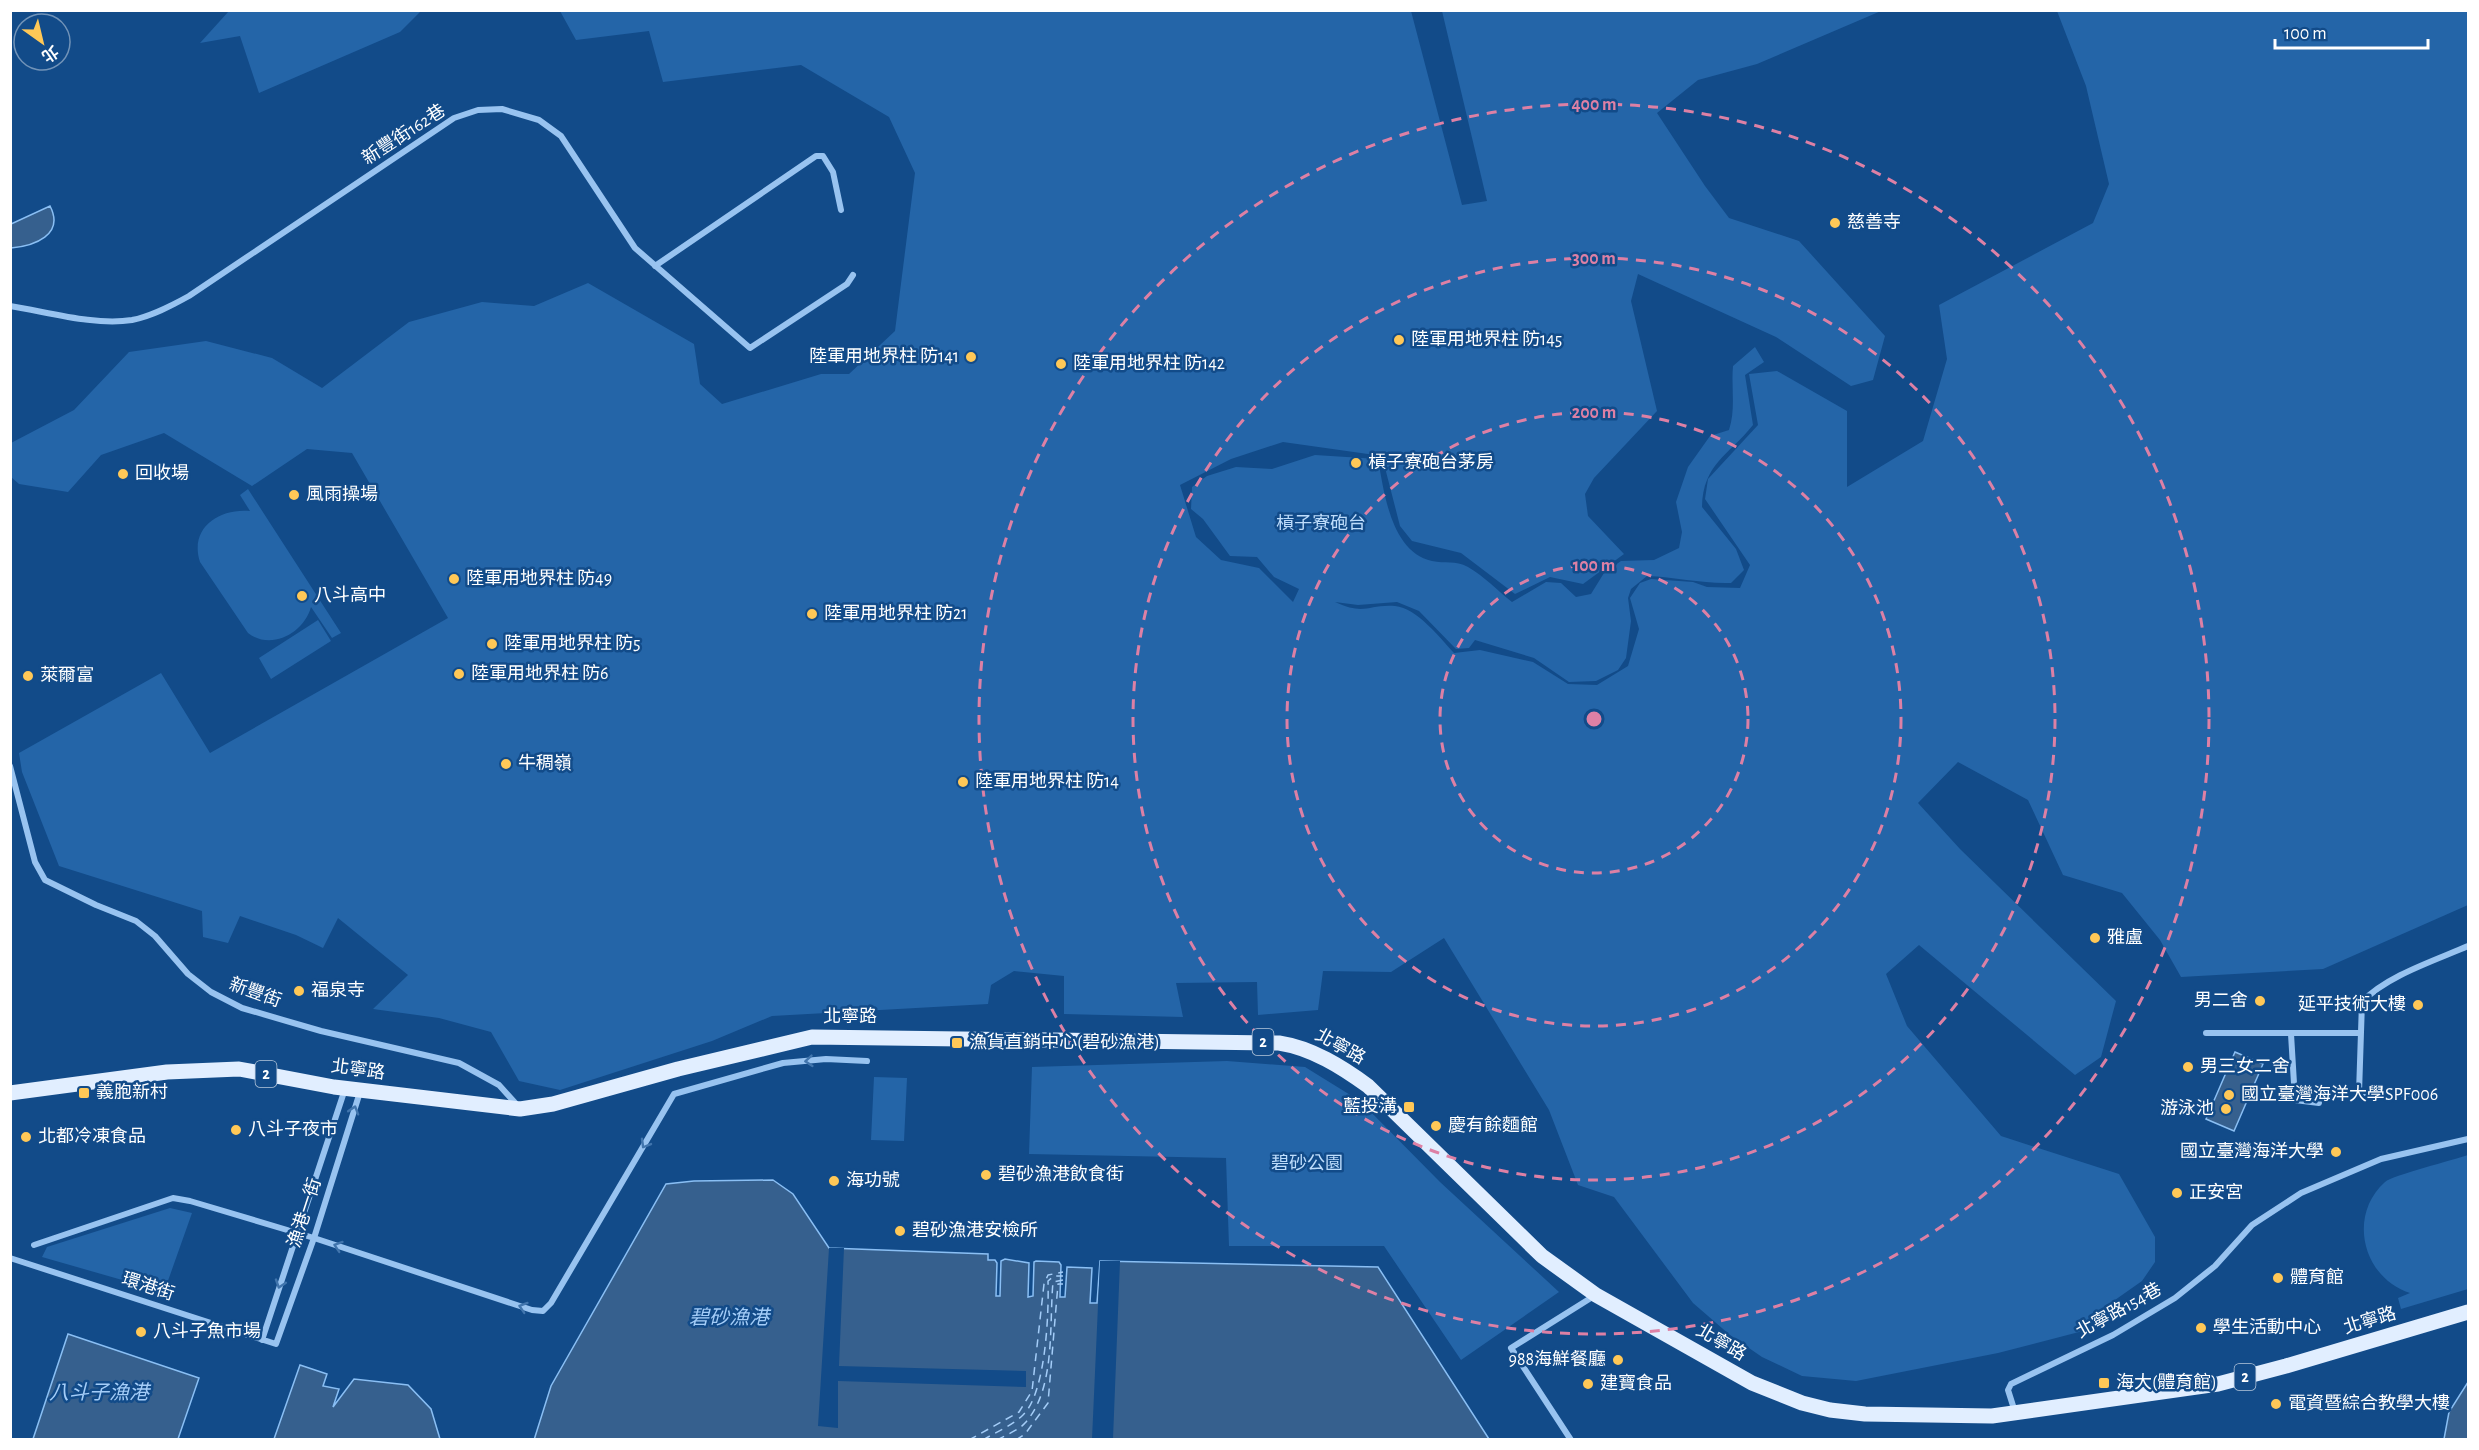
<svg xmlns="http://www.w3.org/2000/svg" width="2479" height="1450" font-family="'Alegreya Sans','Noto Sans TC',sans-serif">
	<rect width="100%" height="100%" fill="#124b89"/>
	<path fill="#2465a8" d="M229 11V10L421 11 400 32 259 93 240 36 200 43Z
		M560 11H1411L1462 205 1487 201 1442 11H1881L1757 64 1698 80 1657 113 1705 186 1729 218 1799 241 1885 336 1873 380 1851 386 1776 337 1638 274 1631 301 1657 411 1594 478 1585 494 1588 516 1624 554 1583 584 1550 577 1515 594 1461 553 1412 541 1400 526 1382 456 1283 442 1231 459 1180 485 1196 537 1221 560 1259 568 1293 602 1299 589 1274 577 1257 557 1230 556 1203 519 1191 509 1192 487 1207 476 1236 467 1272 469 1315 455 1378 459C1384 492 1391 552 1432 561 1445 564 1455 560 1468 567 1484 576 1498 591 1512 602L1546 582 1561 583 1576 597 1591 594 1604 573 1621 561 1654 560 1679 548 1682 532 1676 502 1688 467 1710 436 1729 430C1736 409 1731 388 1733 366L1755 347 1764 362 1745 375 1753 425C1728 456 1703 464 1702 507L1736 549 1744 570 1731 583C1703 584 1676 577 1647 576L1631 589 1628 598 1631 621 1626 658 1618 670 1596 681 1569 682 1534 658 1475 640 1469 648 1456 649 1419 611 1397 602 1358 605 1335 602C1365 616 1368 604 1395 606 1417 608 1440 638 1454 653L1480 650 1533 662 1568 684 1597 685 1628 666 1639 629 1630 598 1640 583 1651 579 1693 582 1707 587 1740 588 1750 565 1705 499 1708 479 1758 425 1749 374 1777 371 1847 411V487L1923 441 1947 359 1939 305 2093 223 2109 184 2086 86 2057 11H2468V905L2323 969 2181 977 2160 940 2122 893 2063 875 2028 800 1958 762 1918 803 1960 849 2116 1001 2101 1057 2075 1075 1919 945 1886 974 1907 1026 2001 1136 2119 1174 2155 1237V1262L2142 1281 2105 1307 2079 1332 1998 1353 1856 1381 1802 1376 1762 1357 1730 1335 1693 1303 1614 1197 1578 1185 1549 1110 1444 938 1391 972 1323 971 1318 1010 1258 1015 1257 982 1176 983 1183 1017 1064 1014V976L1014 971 991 985 988 1004 772 1016 712 1041 560 1090 519 1081 491 1032 439 1018 373 1009 408 975 338 918 323 948 296 935 240 916 228 943 203 937 202 911 59 866 22 772 19 753 161 673 210 753 448 618 352 453 307 449 252 486 164 433 101 455 68 492 19 484 11 477V443L74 410 129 352 206 341 272 358 322 388 409 322 482 302 534 306 588 283 694 344 700 384 722 404 821 374H849L895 331 915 173 889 117 801 65 663 82 649 31 576 40Z
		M248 489 341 633 332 638 311 607C304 633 271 651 248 633L200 562C189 528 219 508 250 511L240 495Z
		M318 620 331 641 271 679 259 658Z
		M1227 1061 1305 1067 1360 1101 1440 1182 1559 1292 1461 1360 1384 1246H1229L1226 1158 1029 1154 1032 1067Z
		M874 1077 907 1078 904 1141 871 1140Z
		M2468 1155V1289L2401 1309 2398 1298 2410 1293C2363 1278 2347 1216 2385 1182 2393 1175 2454 1160 2468 1155Z
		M170 1208 192 1213 164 1292 42 1257 47 1247Z"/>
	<path fill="#36608e" stroke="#8abff4" stroke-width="1.5" d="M50 206C65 235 34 246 11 248V224Z
		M2235 1052 2263 1064 2234 1131 2206 1119Z
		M773 1180 793 1194 829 1248 988 1254V1260H995L997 1263 996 1296H1000L1001 1261 1005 1259 1029 1263 1028 1297 1033 1296 1034 1262 1036 1261 1059 1262 1061 1265 1060 1297H1065L1067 1267 1092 1268 1090 1303H1097L1100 1261 1378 1267 1489 1439 534 1440 551 1386 666 1184 694 1181Z
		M68 1334 199 1378 178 1439H33Z
		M300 1365 327 1374 323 1386 339 1389 333 1407 354 1379 408 1385 431 1409 440 1439H274Z
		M2468 1382V1439H2444L2449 1412Z"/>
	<path fill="#124b89" d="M829 1248H844L839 1366 1026 1371V1387L838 1381V1428L818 1426Z
		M1100 1261H1120L1113 1439H1092Z"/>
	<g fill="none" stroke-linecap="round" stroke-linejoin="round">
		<path stroke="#a4cdf8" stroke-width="1.5" stroke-dasharray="8 6" stroke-linecap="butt" d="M969 1440 1019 1412 1032 1391 1044 1284 1048 1275 1063 1272
			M983 1440C996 1432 1013 1425 1023 1415 1046 1393 1049 1312 1048 1281L1054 1276H1063
			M997 1440C1006 1435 1019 1430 1025 1423 1056 1389 1049 1325 1053 1282L1063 1280
			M1016 1440 1025 1434 1048 1403 1058 1284H1063"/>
		<path stroke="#98c3f0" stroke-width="6" d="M655 266 816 156H823L833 172 841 210
			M10 306C48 312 95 326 132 320 152 316 171 306 189 296L454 118 478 110 502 109 539 120 561 136 635 248 750 348 847 284 853 275
			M10 766 35 862 45 880 96 905 136 921 155 936 188 974 211 992 242 1008 321 1031 459 1063 499 1085 518 1106
			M2206 1033H2361
			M2291 1034 2295 1100 2319 1103
			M2418 1094 2359 1093 2362 1002C2386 976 2436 960 2468 946
			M34 1245 173 1198 190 1201 314 1238 532 1310 543 1311 551 1303 674 1094 783 1063 826 1059 867 1061
			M10 1258 276 1344 314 1238 360 1092
			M262 1340 345 1089
			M2015 1412 2008 1390 2011 1384 2113 1335 2175 1298 2215 1266 2252 1225 2301 1193 2381 1159 2468 1139
			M1571 1440 1511 1348 1594 1296"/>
		<path stroke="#e1eeff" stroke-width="15" d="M10 1093 167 1072 239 1069 334 1087 520 1109 553 1104 678 1069 812 1037 1279 1043C1312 1048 1342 1067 1368 1086L1542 1256 1596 1295 1752 1383 1802 1403 1830 1410 1865 1414 1992 1416 2218 1384 2286 1366 2468 1312"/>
	</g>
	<defs><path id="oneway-chevron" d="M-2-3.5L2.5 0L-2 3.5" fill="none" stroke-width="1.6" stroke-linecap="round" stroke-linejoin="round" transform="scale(1.5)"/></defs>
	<g stroke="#4175ad">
		<use href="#oneway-chevron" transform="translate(809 1061) rotate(175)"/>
		<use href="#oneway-chevron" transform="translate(354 1110) rotate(-73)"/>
		<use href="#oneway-chevron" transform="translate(645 1144) rotate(120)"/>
		<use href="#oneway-chevron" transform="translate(338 1246) rotate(-162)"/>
		<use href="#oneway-chevron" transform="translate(280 1284) rotate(108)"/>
		<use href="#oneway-chevron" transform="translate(523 1307) rotate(-162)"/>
	</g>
	<g fill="none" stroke="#dd80a5" stroke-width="3" stroke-dasharray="10 8">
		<circle cx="1594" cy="719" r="154"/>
		<circle cx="1594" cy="719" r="307"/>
		<circle cx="1594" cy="719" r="461"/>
		<circle cx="1594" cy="719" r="615"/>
	</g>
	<g fill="#ffc857" stroke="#124b89" stroke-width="2">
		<circle cx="1835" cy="223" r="6"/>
		<circle cx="1399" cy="340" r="6"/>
		<circle cx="971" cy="357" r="6"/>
		<circle cx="1061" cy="364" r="6"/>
		<circle cx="1356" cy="463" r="6"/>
		<circle cx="123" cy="474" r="6"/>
		<circle cx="294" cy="495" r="6"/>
		<circle cx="454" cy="579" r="6"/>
		<circle cx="302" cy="596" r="6"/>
		<circle cx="812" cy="614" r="6"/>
		<circle cx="492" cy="644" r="6"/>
		<circle cx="459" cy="674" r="6"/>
		<circle cx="28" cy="676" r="6"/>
		<circle cx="506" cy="764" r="6"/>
		<circle cx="963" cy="782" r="6"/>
		<circle cx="2095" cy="938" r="6"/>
		<circle cx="299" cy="991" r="6"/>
		<circle cx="2260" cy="1001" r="6"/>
		<circle cx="2418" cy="1005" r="6"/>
		<rect x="951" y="1037" width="12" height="12" rx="3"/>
		<circle cx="2188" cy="1067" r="6"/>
		<rect x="78" y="1087" width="12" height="12" rx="3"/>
		<circle cx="2229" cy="1095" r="6"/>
		<rect x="1403" y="1101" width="12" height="12" rx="3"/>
		<circle cx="2226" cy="1109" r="6"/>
		<circle cx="1436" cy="1126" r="6"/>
		<circle cx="236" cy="1130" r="6"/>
		<circle cx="26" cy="1137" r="6"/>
		<circle cx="2336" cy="1152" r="6"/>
		<circle cx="986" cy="1175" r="6"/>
		<circle cx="834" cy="1181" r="6"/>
		<circle cx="2177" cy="1193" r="6"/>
		<circle cx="900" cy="1231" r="6"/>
		<circle cx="2278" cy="1278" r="6"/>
		<circle cx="2201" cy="1328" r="6"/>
		<circle cx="141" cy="1332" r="6"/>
		<circle cx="1618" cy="1360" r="6"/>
		<rect x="2098" y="1377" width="12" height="12" rx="3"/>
		<circle cx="1588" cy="1384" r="6"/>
		<circle cx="2276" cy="1404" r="6"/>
	</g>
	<g text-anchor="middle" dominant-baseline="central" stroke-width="5" stroke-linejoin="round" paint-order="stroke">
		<g fill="#124b89" stroke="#b8c9dc" stroke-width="1.5">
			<rect x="1252.5" y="1029" width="21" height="26" rx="4.5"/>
			<rect x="255.5" y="1061" width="21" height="26" rx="4.5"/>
			<rect x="2234.5" y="1364" width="21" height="26" rx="4.5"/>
		</g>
		<g font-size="16" font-weight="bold" fill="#fff">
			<text x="1263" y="1042">2</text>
			<text x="266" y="1074">2</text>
			<text x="2245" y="1377">2</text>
		</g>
		<g font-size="18" fill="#fff" stroke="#124b89">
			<text transform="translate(404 135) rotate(-33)">新豐街162巷</text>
			<text transform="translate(255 993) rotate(20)">新豐街</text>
			<text x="850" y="1017">北寧路</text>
			<text transform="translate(1340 1047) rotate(29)">北寧路</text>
			<text transform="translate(358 1070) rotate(8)">北寧路</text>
			<text transform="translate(305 1213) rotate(-72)">漁港一街</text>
			<text transform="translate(148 1287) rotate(18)">環港街</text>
			<text transform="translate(2119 1311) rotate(-29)">北寧路154巷</text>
			<text transform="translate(2370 1321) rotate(-17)">北寧路</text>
			<text transform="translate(1721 1343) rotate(30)">北寧路</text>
		</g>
		<g font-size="18" fill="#fff" stroke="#124b89" text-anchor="start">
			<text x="1847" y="223">慈善寺</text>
			<text x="1411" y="340">陸軍用地界柱 防145</text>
			<text x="959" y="357" text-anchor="end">陸軍用地界柱 防141</text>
			<text x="1073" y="364">陸軍用地界柱 防142</text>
			<text x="1368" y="463">槓子寮砲台茅房</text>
			<text x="135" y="474">回收場</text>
			<text x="306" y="495">風雨操場</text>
			<text x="466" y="579">陸軍用地界柱 防49</text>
			<text x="314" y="596">八斗高中</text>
			<text x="824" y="614">陸軍用地界柱 防21</text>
			<text x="504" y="644">陸軍用地界柱 防5</text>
			<text x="471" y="674">陸軍用地界柱 防6</text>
			<text x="40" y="676">萊爾富</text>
			<text x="518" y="764">牛稠嶺</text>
			<text x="975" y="782">陸軍用地界柱 防14</text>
			<text x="2107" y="938">雅盧</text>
			<text x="311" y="991">福泉寺</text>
			<text x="2248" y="1001" text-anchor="end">男二舍</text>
			<text x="2406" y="1005" text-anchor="end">延平技術大樓</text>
			<text x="969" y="1043">漁貨直銷中心(碧砂漁港)</text>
			<text x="2200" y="1067">男三女二舍</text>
			<text x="96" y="1093">義胞新村</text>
			<text x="2241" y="1095">國立臺灣海洋大學SPF006</text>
			<text x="1397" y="1107" text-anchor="end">藍投溝</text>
			<text x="2214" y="1109" text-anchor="end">游泳池</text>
			<text x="1448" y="1126">慶有餘麵館</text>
			<text x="248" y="1130">八斗子夜市</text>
			<text x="38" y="1137">北都冷凍食品</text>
			<text x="2324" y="1152" text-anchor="end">國立臺灣海洋大學</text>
			<text x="998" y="1175">碧砂漁港飲食街</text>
			<text x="846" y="1181">海功號</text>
			<text x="2189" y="1193">正安宮</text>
			<text x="912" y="1231">碧砂漁港安檢所</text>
			<text x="2290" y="1278">體育館</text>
			<text x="2213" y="1328">學生活動中心</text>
			<text x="153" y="1332">八斗子魚市場</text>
			<text x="1606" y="1360" text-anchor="end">988海鮮餐廳</text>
			<text x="2116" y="1383">海大(體育館)</text>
			<text x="1600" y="1384">建寶食品</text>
			<text x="2288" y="1404">電資暨綜合教學大樓</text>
		</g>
		<g font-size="18" fill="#beddfc" stroke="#124b89">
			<text x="1321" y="524">槓子寮砲台</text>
			<text x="1307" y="1164">碧砂公園</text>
		</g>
		<g font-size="20" font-style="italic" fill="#a4cdf8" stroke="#124b89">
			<text x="729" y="1318">碧砂漁港</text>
			<text x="99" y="1393">八斗子漁港</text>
		</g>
	</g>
	<circle cx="1594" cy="719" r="9" fill="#dd80a5" stroke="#124b89" stroke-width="3"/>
	<g font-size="18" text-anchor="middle" font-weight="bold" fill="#dd80a5" stroke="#124b89" stroke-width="5" stroke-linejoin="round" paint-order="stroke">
		<text x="1594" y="110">400 m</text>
		<text x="1594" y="264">300 m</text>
		<text x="1594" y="418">200 m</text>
		<text x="1594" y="571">100 m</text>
	</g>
	<rect width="2479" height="1450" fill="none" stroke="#ffffff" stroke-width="24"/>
	<g transform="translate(42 42) rotate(146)"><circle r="28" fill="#124b89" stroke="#7193b8" stroke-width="1.5"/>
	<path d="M0-4.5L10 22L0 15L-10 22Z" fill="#ffc857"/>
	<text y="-9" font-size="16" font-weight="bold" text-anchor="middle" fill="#ffffff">北</text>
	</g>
	<path d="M2275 39v9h153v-9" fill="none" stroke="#ffffff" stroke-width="3"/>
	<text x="2284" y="39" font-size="18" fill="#ffffff" stroke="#124b89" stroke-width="4.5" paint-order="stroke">100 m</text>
</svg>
